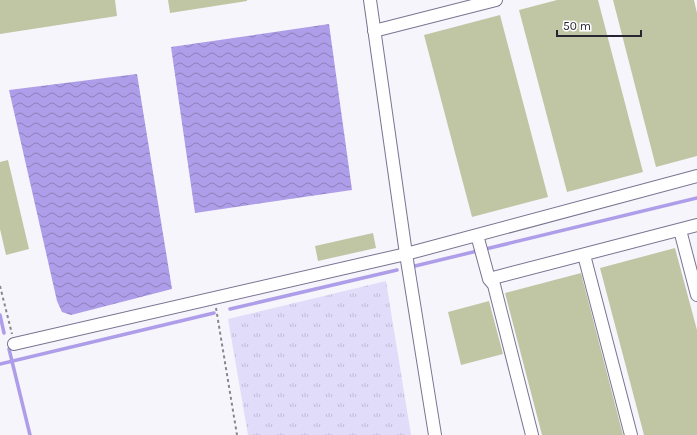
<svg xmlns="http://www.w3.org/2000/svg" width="697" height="435" font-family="Karla,sans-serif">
	<defs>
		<pattern id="grass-tufts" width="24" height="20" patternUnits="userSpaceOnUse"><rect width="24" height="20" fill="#e1dcf9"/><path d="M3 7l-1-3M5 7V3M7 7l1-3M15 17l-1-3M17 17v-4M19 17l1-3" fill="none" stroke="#c1bdd6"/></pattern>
		<pattern id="water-waves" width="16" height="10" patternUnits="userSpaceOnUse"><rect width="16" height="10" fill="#ae9de8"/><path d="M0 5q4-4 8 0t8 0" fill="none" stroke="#8e80bd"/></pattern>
	</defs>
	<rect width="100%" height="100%" fill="#f7f5fc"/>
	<path fill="url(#grass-tufts)" d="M386 281 411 435H248L228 319Z"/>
	<path fill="url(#water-waves)" d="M329 24 352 190 195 213 171 47Z
		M137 74 172 289 71 315 62 312 57 301 9 90Z"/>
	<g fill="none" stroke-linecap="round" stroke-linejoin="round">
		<path stroke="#ae9de8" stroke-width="3.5" d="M415 266 697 198
			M230 309 397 270
			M0 315 4 333
			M9 349 30 435
			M0 364 214 313"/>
	</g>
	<path fill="#c0c6a4" d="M0 0H115L117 16 0 34Z
		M168 0H247V1L170 13Z
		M557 0H598L643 172 567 192 519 10Z
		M613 0H694L697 13V156L656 167Z
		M500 15 548 197 472 217 424 35Z
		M8 160 29 249 6 255 0 229V162Z
		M373 233 376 248 318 261 315 246Z
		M675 248 697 330V435H644L600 268Z
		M581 273 623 435H542L505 293Z
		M489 301 503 354 461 365 448 312Z"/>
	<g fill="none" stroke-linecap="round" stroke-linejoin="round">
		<g stroke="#7a7492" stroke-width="14">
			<path id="minor" d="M370 0 406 254 435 435
				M374 31 496 0
				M680 230 697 295
				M477 235 489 279 494 285 532 435
				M584 255 631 435
				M489 279 697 225
				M14 344 406 254 697 176"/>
		</g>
		<path stroke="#888690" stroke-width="2" stroke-dasharray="3 3" stroke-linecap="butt" d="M0 286 12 334
			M216 308 237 435"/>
		<use href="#minor" stroke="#fff" stroke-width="12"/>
	</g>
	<path d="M557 30v6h84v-6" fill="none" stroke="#282532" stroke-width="2"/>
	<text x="563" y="30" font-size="12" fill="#282532" stroke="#ffffff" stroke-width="3" paint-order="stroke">50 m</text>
</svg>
